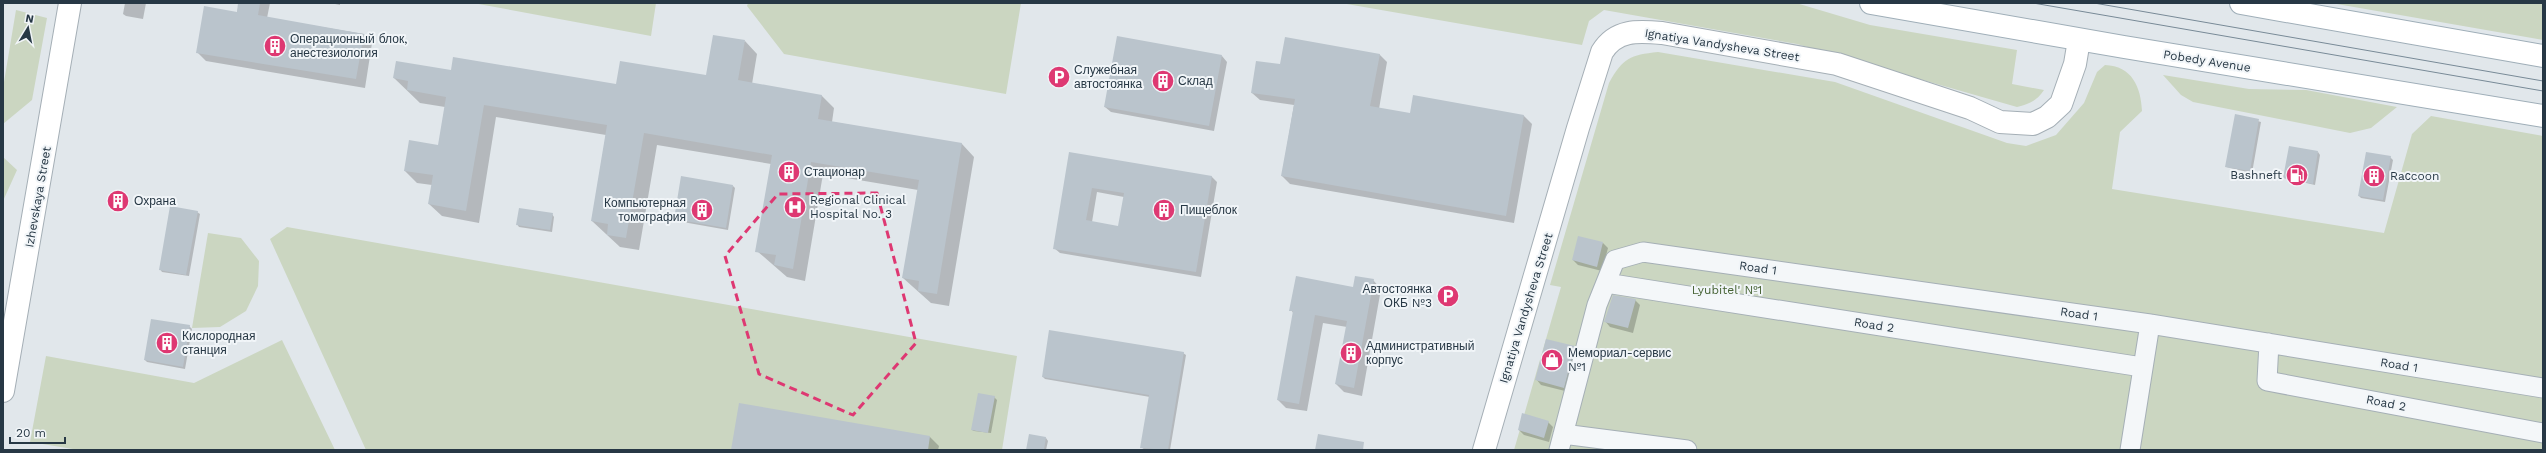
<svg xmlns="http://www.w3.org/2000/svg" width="2546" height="453" font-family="'Work Sans',sans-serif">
	<rect width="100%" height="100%" fill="#e1e7eb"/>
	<path fill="#cbd6c1" d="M473 3H656L651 36Z
		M748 3H1021L1006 94 784 54 747 6Z
		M1341 3H1796L1870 25 2017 50 2012 84 2044 90C2037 101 2029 104 2017 107L1797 44 1604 10 1589 21 1582 45Z
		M2331 3H2543V40Z
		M16 10 47 18 32 100 3 124V88Z
		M1658 52 1835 82 2007 143 2026 146 2056 135 2084 103 2097 72 2105 65C2132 66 2141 87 2142 111L2120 132 2112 189 2384 233 2412 134 2431 116 2543 136V450H1514L1561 287 1550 285 1609 83C1623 58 1630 55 1658 52Z
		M2163 75 2249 89 2306 90 2397 107 2371 128 2350 133 2193 102 2181 95Z
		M3 157 17 170 3 201Z
		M287 227 1017 356 1002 450H366L270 239Z
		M208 233 241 238 259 261 258 286 246 311 220 327 192 328Z
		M282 340 335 450H79L30 442 46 356 194 383Z"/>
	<path fill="#0003" fill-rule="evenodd" d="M125 3H146L143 19 126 16 123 14Z
		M239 3H270L267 18 364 34 372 43 365 88 206 61 197 52 237 13Z
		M330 3H340V5Z
		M745 41 757 54 752 84 822 96 834 108 832 122 962 144 974 157 949 306 931 303 903 278 918 190 823 174 805 281 787 277 757 251 771 164 657 145 639 250 620 247 592 221 606 135 496 117 479 223 442 216 429 204 432 185 417 183 405 171 439 147 445 107 420 103 394 78 451 72 617 86 707 76Z
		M1379 54 1387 62 1379 109 1411 114 1524 116 1532 124 1514 223 1290 184 1282 176 1294 105 1260 100 1252 93 1281 65Z
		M1222 56 1227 62 1214 131 1111 112 1105 107Z
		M2236 115 2261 122 2252 173 2226 167Z
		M2318 152 2320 155 2315 185 2284 178Z
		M1070 153 1212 177 1217 182 1201 277 1060 253 1054 248ZM1097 192 1124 197 1119 227 1092 222Z
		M2390 157 2393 160 2385 202 2361 198 2359 196Z
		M733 186 735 188 728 230 677 221 675 219Z
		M197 212 200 214 189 276 162 272 160 269Z
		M552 214 554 217 552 232 519 227 517 224Z
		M1603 243 1608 248 1602 271 1578 265 1573 260Z
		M1373 280 1381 289 1362 396 1344 392 1336 384 1347 327 1323 323 1307 411 1286 408 1278 400 1294 314 1291 310Z
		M1635 300 1640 305 1633 333 1610 327 1605 321Z
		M189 326 192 329 185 369 147 362 145 360Z
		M1574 347 1579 352 1569 392 1541 385 1536 379Z
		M1183 353 1186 355 1170 450H1145L1141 447 1150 397 1045 379 1043 377Z
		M994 397 997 400 991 433 974 431 972 430Z
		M1548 422 1553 427 1549 442 1524 435 1519 430Z
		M930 437 939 446 938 450H732Z
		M1046 438 1048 441 1046 450H1027Z"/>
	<path fill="#bac4cc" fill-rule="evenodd" d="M238 3H260L258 15 364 34 356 79 196 53 204 6 237 12Z
		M713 35 745 40 738 80 822 95 818 119 962 143 937 294 918 291 919 281 902 278 919 180 811 162 793 269 774 265 776 255 755 252 772 155 644 133 626 238 607 235 608 224 591 221 607 125 484 105 466 211 428 204 433 175 404 171 409 140 438 145 446 97 407 90 408 81 393 78 396 61 451 70 453 57 616 84 620 61 706 75Z
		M1117 36 1222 55 1209 126 1104 107Z
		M1285 37 1380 54 1370 106 1410 113 1413 95 1524 115 1506 216 1281 176 1295 99 1251 93 1256 61 1280 64Z
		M2235 114 2259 119 2250 171 2225 167Z
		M2289 146 2318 151 2313 184 2283 178Z
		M1069 152 1212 176 1196 272 1053 249ZM1092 188 1124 193 1118 226 1086 220Z
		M2366 152 2391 156 2383 200 2358 196Z
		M681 176 733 185 726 228 674 219Z
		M170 206 198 211 186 275 159 270Z
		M519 208 553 213 550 230 516 225Z
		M1578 236 1603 242 1597 267 1572 260Z
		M1296 276 1353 287 1355 276 1374 279 1354 388 1335 384 1347 321 1315 315 1299 404 1277 400 1293 311H1289Z
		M1613 295 1636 299 1628 328 1604 322Z
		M151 319 190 325 183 367 144 360Z
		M1049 330 1184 352 1168 450 1140 448 1149 395 1042 377Z
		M1546 339 1575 346 1564 388 1535 380Z
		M978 393 995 396 988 433 971 430Z
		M739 403 930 436 928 450H731Z
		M1522 413 1549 421 1544 438 1518 430Z
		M1029 434 1046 437 1044 450H1026Z
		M1318 434 1364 442 1363 450H1315Z"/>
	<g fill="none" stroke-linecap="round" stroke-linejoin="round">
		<g stroke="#a5afb6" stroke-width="21">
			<path id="street" d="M1606 283 2142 367
				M2269 343 2267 381 2543 433
				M1563 434 1687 450
				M1559 450 1597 305 1615 260 1643 252 2150 324 2543 388
				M2130 450 2150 324"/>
		</g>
		<g stroke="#a5afb6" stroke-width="24">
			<path id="secondary" d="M3 391 70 3
				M1484 450 1578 128 1602 52C1616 29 1638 31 1662 33L1837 64 1970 108 2000 122 2033 124 2047 117 2061 104 2075 64 2079 40"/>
		</g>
		<g stroke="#9faeb8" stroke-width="24">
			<path id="primary" d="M1871 3 2124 47 2543 116
				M2241 3 2543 56"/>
		</g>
		<use href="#street" stroke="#f4f7f9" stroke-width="19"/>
		<use href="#secondary" stroke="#fff" stroke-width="22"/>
		<use href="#primary" stroke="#fff" stroke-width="22"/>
		<path stroke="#788a97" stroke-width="1" d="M2033 3 2543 91
			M2094 3 2543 81"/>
	</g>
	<path fill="none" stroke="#de3872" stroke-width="3" stroke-dasharray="8 5" stroke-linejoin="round" d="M877 193 916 343 853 415 759 374 725 256 778 194Z"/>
	<defs>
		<g id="building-disc" transform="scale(1.15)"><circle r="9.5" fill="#de3872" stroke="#f1f5f8"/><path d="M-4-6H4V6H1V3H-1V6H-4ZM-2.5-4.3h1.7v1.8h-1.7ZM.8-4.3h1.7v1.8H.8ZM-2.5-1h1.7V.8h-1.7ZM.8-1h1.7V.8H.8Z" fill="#fff"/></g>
		<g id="parking-disc" transform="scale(1.15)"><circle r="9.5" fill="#de3872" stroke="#f1f5f8"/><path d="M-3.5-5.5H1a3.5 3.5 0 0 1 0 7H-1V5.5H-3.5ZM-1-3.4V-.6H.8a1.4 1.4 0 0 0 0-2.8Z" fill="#fff"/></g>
		<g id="fuel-disc" transform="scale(1.15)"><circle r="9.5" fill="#de3872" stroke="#f1f5f8"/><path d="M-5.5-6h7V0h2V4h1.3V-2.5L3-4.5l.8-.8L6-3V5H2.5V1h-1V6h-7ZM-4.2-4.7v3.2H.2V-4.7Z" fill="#fff"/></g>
		<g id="hospital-disc" transform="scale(1.15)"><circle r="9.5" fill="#de3872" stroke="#f1f5f8"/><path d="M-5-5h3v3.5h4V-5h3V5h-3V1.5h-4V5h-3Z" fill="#fff"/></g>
		<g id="shop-disc" transform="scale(1.15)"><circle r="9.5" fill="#de3872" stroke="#f1f5f8"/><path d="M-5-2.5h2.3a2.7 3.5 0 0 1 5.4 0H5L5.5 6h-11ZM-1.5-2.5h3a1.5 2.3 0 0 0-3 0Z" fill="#fff"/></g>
	</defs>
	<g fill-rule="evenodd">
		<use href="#building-disc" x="275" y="46"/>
		<use href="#parking-disc" x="1059" y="77"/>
		<use href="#building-disc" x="1163" y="81"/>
		<use href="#building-disc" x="789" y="172"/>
		<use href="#fuel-disc" x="2297" y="175"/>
		<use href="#building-disc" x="2374" y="176"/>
		<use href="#building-disc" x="118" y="201"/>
		<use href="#hospital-disc" x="795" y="207"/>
		<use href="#building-disc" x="702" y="210"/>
		<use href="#building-disc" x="1164" y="210"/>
		<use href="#parking-disc" x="1448" y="296"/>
		<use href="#building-disc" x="167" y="343"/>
		<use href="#building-disc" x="1351" y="353"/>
		<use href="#shop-disc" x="1552" y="360"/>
	</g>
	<g text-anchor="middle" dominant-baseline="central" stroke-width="4" stroke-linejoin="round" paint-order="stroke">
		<g font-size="12" fill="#273845" stroke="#f1f5f8" text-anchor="start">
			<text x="290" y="39">Операционный блок,<tspan x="290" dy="14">анестезиология</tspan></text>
			<text x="1074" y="70">Служебная<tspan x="1074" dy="14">автостоянка</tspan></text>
			<text x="1178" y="81">Склад</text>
			<text x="804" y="172">Стационар</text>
			<text x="2282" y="175" text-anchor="end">Bashneft</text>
			<text x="2390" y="176">Raсcoon</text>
			<text x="810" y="200">Regional Clinical<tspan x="810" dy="14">Hospital No. 3</tspan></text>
			<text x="134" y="201">Охрана</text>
			<text x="686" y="203" text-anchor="end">Компьютерная<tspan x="686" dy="14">томография</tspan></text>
			<text x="1180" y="210">Пищеблок</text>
			<text x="1432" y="289" text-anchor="end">Автостоянка<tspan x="1432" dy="14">ОКБ №3</tspan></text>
			<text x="182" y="336">Кислородная<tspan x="182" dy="14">станция</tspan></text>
			<text x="1366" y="346">Административный<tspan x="1366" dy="14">корпус</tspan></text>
			<text x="1568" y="353">Мемориал-сервис<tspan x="1568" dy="14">№1</tspan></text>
		</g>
		<g font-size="12" fill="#273845" stroke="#f1f5f8">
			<text transform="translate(1722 45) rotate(9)">Ignatiya Vandysheva Street</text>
			<text transform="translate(2207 61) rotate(9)">Pobedy Avenue</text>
			<text transform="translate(38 197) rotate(-80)">Izhevskaya Street</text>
			<text transform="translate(1758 268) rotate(8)">Road 1</text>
			<text transform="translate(1526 308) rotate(-73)">Ignatiya Vandysheva Street</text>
			<text transform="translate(2079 314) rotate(8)">Road 1</text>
			<text transform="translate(1874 325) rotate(9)">Road 2</text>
			<text transform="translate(2399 365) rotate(9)">Road 1</text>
			<text transform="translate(2386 403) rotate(11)">Road 2</text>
		</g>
		<g font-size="12" fill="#456233" stroke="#f1f5f8">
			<text x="1727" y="290">Lyubitel' №1</text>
		</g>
	</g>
	<rect width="2546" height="453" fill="none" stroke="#273845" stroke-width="8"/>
	<g transform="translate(28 28) rotate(10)" stroke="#f1f5f8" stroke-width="3" paint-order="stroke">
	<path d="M0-3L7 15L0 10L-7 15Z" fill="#273845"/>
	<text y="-6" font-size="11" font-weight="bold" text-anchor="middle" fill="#273845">N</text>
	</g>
	<path d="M10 437v6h55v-6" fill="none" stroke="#273845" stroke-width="2"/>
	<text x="16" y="437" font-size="12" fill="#273845" stroke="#f1f5f8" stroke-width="3" paint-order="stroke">20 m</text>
</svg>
